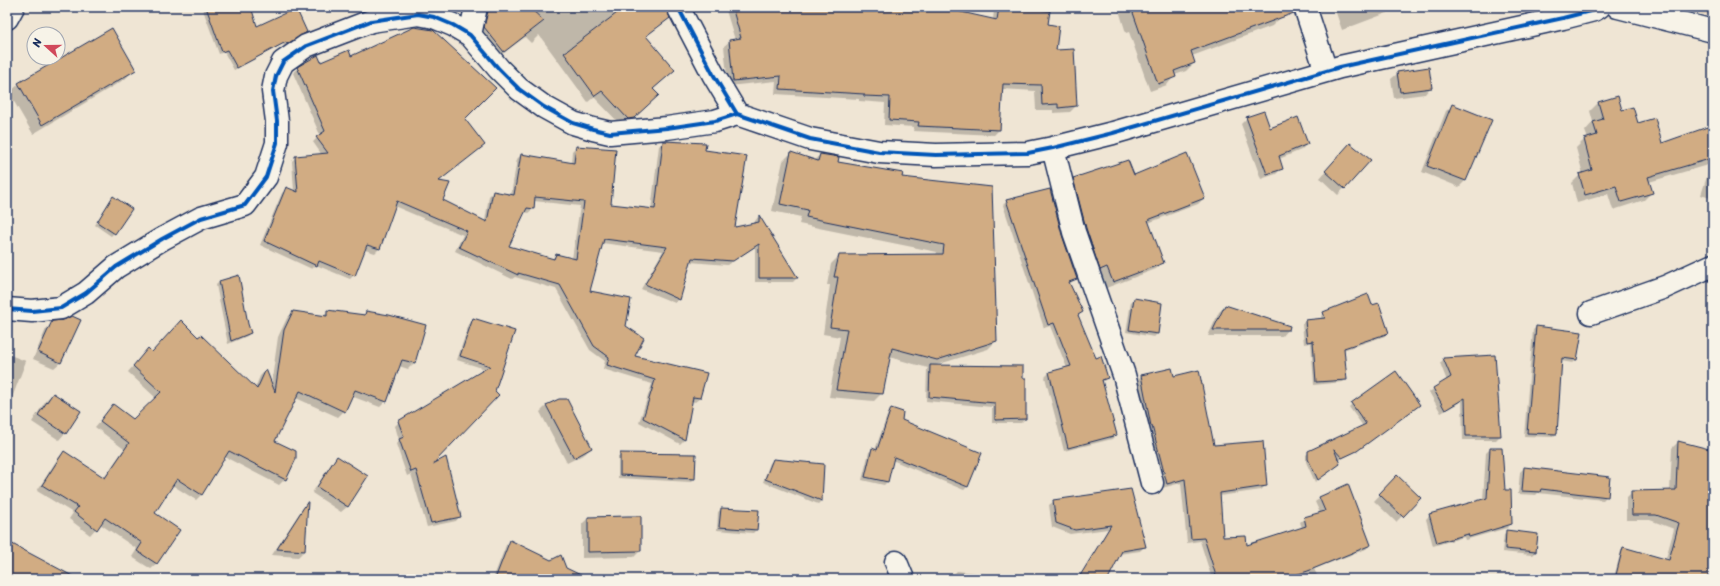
<svg xmlns="http://www.w3.org/2000/svg" width="1720" height="586" font-family="Sriracha,sans-serif">
	<rect width="100%" height="100%" fill="#efe5d4"/>
	<filter id="ink" filterUnits="userSpaceOnUse"><feTurbulence type="fractalNoise" baseFrequency=".025" numOctaves="2"/><feDisplacementMap in="SourceGraphic" scale="8" xChannelSelector="R" yChannelSelector="G"/><feConvolveMatrix kernelMatrix="1 2 1 2 8 2 1 2 1" color-interpolation-filters="sRGB"/></filter>
	<g filter="url(#ink)">
		<path fill="#e6d4bc" d="M1677 7H1713V17Z"/>
		<path fill="#0003" fill-rule="evenodd" d="M202 7H249L256 27 306 32 284 46 283 44 234 70 224 52 219 54Z
			M343 7H361L344 12Z
			M494 7H661L668 18 645 37 674 70 652 90 651 102 626 125H621L594 97 588 102 539 35 531 43 525 37 497 58 478 35 481 19Z
			M725 7H934L993 20 994 10 997 7H1017L1047 25 1054 52 1076 106 1070 112 1053 113V110H1036L1035 91 1001 89 1000 129 994 135 913 131 914 127 884 125 885 103 859 101V99L775 94 776 81 728 86 724 46 730 41 735 40Z
			M1118 7H1276L1280 18 1272 26 1192 56 1194 63 1186 71 1175 75 1167 85 1150 91 1129 32 1126 33Z
			M1334 7H1393L1387 13 1342 30Z
			M111 30 134 70 125 79 33 134 9 93 19 84Z
			M350 57 464 119 438 181 442 200 485 221 489 196 493 192 511 195 517 159 521 155 571 164 572 151 576 147 609 205 651 210 659 146 663 142 704 151 734 228 755 224V221L758 217 797 278 793 282H755V247L727 265 690 262 679 299 675 303 641 289 663 251 602 243 589 291 624 327 634 357 705 374 700 398 695 402 691 401 684 440 680 444 639 422 652 384 603 369 605 361 590 350 556 289 515 277 512 279 455 251 463 235 394 206 379 249 375 253 365 250 354 275 350 279 316 265 312 269 260 245 282 193 287 189 294 191 292 161 296 157 322 155 313 142 320 135 293 73 298 68ZM534 201 580 206 572 259 556 255 552 259 508 246 524 212 528 213 533 209Z
			M1398 73 1431 87 1425 94 1394 98 1391 79Z
			M1598 103 1621 111 1661 144 1713 126V199L1701 195 1711 164 1649 182 1652 192 1644 200 1613 210 1608 194 1577 203 1572 183 1580 175 1583 174 1576 148 1584 140 1588 139 1585 131 1593 122 1590 111Z
			M1453 105 1491 120 1465 181 1459 187 1422 172 1446 111Z
			M1247 118 1269 129 1307 144 1301 150 1279 159 1282 168 1276 174 1261 179 1241 124Z
			M1344 150 1369 161 1338 195 1320 178Z
			M791 153 814 160 820 155 837 162 901 178 991 188 996 341 988 349 936 365 1025 419 1021 423H992V407L926 401 927 369 928 368 889 357 882 393 874 401 829 397 840 337 823 334 830 285H827L831 264 839 256 936 255 937 252 799 224 801 217 772 211 783 161Z
			M1133 177 1204 198 1198 204 1148 223 1162 263 1156 269 1106 288 1101 273 1094 275 1068 185 1074 179Z
			M111 201 114 233 111 236 95 225Z
			M1007 201 1061 235 1076 279 1069 284 1082 312 1077 317 1095 359 1107 378 1102 382 1116 435 1112 439 1064 451 1045 377 1049 373 1067 368 1050 326 1044 328 1003 205Z
			M219 282 250 333 247 336 228 344 216 285Z
			M1134 299 1157 334 1154 337 1126 332 1131 302Z
			M1226 306 1288 329 1282 336H1208L1219 312Z
			M1371 307 1388 333 1385 336 1343 350 1346 379 1343 382 1314 385 1311 343 1304 344 1302 324 1305 321 1322 320 1321 316 1324 313Z
			M328 311 363 315 366 312 425 326 414 363 408 369 399 366 386 401 380 407 351 396 344 411 338 417 296 398 274 441 285 479 279 485 225 457 201 495 196 500 172 485 154 513 157 564 151 569 132 557 137 549 100 524 90 535 69 519 73 513 37 491 58 458 64 452 104 478 124 449 95 427 113 406 133 421 156 398 128 372 148 349 152 353 255 388 260 376 265 371 271 386 278 337 287 318 293 312 322 316Z
			M473 320 514 332 429 466 460 516 456 521 427 527 411 474 407 476 396 444 399 440 395 426 399 422 485 369 457 360 469 324Z
			M63 321 61 362 54 368 33 359 46 329 53 322Z
			M1536 327 1576 360 1573 363 1561 361 1556 434 1553 437 1524 436 1533 330Z
			M7 354 26 361 7 411Z
			M1444 359 1500 436 1496 440H1463L1462 401 1441 413 1429 392 1447 381 1440 363Z
			M1141 376 1173 377 1214 446 1266 485 1261 490 1219 496 1222 538 1246 546 1302 528 1300 522 1305 518 1320 513 1315 502 1320 498 1370 545 1366 549 1314 569 1319 579H1212L1200 541 1187 543 1181 483 1162 488 1148 430H1146L1137 380Z
			M53 394 80 412 65 433 59 440 32 422 46 400Z
			M559 400 591 448 585 454 567 463 540 412 546 406Z
			M1352 404 1416 408 1353 453 1339 460 1336 457 1335 466 1315 482 1306 462V455L1309 452 1363 426 1349 407Z
			M891 410 900 421 967 487 964 490 892 460 887 482 884 485 862 480 869 452 872 450H875L888 413Z
			M1713 431V551L1702 568 1666 558 1674 529 1650 520H1626V498L1632 492H1670L1672 448 1678 442 1708 450Z
			M1490 449 1504 491 1511 524 1507 528 1465 540 1464 537 1433 546 1426 519 1430 515 1483 500 1486 453Z
			M621 454 694 479 691 482 618 478V457Z
			M337 457 348 506 341 512 312 493 331 464Z
			M773 460 823 465 821 501 818 504 763 482 770 463Z
			M1524 468 1607 496 1603 500 1538 493 1536 495 1518 494 1520 472Z
			M1397 477 1420 498 1396 522 1374 501Z
			M1130 490 1144 547 1140 551 1119 554 1108 579H1078L1108 529 1070 534 1052 527 1049 505 1054 501Z
			M307 504 304 551 298 557 272 555 302 509Z
			M721 509 756 530 753 533 717 530 718 512Z
			M588 518 640 551 634 557 582 558V524Z
			M1507 531 1535 552 1532 555 1502 552 1504 534Z
			M511 541 570 579H493L506 545Z
			M1624 548 1638 579H1592L1596 573 1614 577 1621 551Z
			M957 571 996 575 1001 579H952V576Z"/>
		<path fill="#d1ac83" stroke="#1b2f5e" fill-rule="evenodd" d="M206 7H251L257 26 296 8 307 32 287 44 286 42 237 68 227 50 222 52Z
			M493 7H529L544 21 504 52 484 27 488 11Z
			M625 7H666L670 18 646 36 675 70 653 89 659 95 634 118 628 119 602 91 595 96 564 53Z
			M732 7H939L997 20 999 7H1025L1050 11 1048 24 1059 26 1056 50 1074 49 1077 106 1058 108V104L1042 105 1041 85 1003 84 1000 130 918 126 919 122 889 120 890 97 864 96V94L780 89 781 76 733 81 729 40 741 38Z
			M1131 7H1293L1294 13 1191 51 1195 63 1174 71 1176 77 1158 84Z
			M414 27 433 30 496 88 465 119 485 145 439 181 450 183 443 200 487 222 493 191 514 195 521 154 574 163 576 146 616 149 611 204 655 209 663 141 706 143 705 150 747 156 735 227 759 222V215L798 278H759V244L733 261 692 258 680 300 645 284 667 247 604 239 590 291 631 299 626 326 644 338 635 356 707 373 700 398 693 397 685 440 643 418 655 380 607 365 609 357 594 346 560 285 518 273V275L459 247 467 231 397 201 380 249 367 245 355 276 319 261 317 266 264 241 286 187 298 192 295 156 328 153 316 137 325 131 297 67 318 55 321 62 349 50 351 56ZM535 197 584 202 576 259 556 254 554 259 509 246 527 208 534 209Z
			M112 28 136 70 42 125 18 83Z
			M1429 67 1432 88 1400 92 1397 72Z
			M1618 96 1622 110 1633 107 1638 123 1655 118 1662 143 1713 125V158L1648 177 1653 193 1621 202 1616 186 1585 195 1579 174 1592 170 1584 139 1597 135 1593 122 1603 119 1598 102Z
			M1452 104 1492 120 1466 181 1427 166Z
			M1264 111 1270 128 1298 117 1308 144 1279 156 1283 169 1267 174 1246 117Z
			M1350 143 1371 160 1345 189 1325 171Z
			M791 152 818 161 820 154 839 157 838 162 903 173 902 177 992 187 997 341 937 360 892 348 883 394 836 390 847 329 830 327 838 277H834L839 255 943 254 944 245 806 217 808 210 780 204Z
			M1187 153 1205 198 1148 220 1164 263 1113 282 1107 267 1100 270 1086 228 1073 178 1128 160 1134 175Z
			M1050 189 1062 235 1077 279 1069 282 1083 312 1078 315 1096 358 1101 356 1108 378 1102 380 1117 435 1068 448 1049 372 1071 366 1054 323 1048 325 1006 200Z
			M113 196 132 209 115 234 97 222Z
			M239 275 248 324 251 333 231 341 219 281Z
			M1368 294 1372 305 1379 303 1389 333 1344 348 1347 380 1316 382 1313 341 1307 342 1305 320 1325 318 1323 312Z
			M1134 298 1162 303 1158 334 1129 330Z
			M1225 305 1290 326 1289 330H1213Z
			M327 310 365 315 366 311 389 315 426 325 415 363 402 360 387 402 355 390 345 412 300 391 275 441 296 451V459L286 480 229 451 202 495 177 479 155 513 180 530 157 564 137 551 142 543 105 518 97 530 74 512 78 507 42 485 64 451 105 478 129 443 100 421 113 404 133 419 161 392 133 366 148 348 152 352 181 320 198 337 201 335 257 389 266 369 275 392 284 330 293 311 327 316Z
			M72 316 81 320 61 363 38 352 52 321 63 320Z
			M473 318 515 331 495 391 499 395 433 464 446 457 461 517 431 523 416 470 411 472 399 439 404 437 398 421 490 366 460 356Z
			M1536 326 1582 332 1577 360 1562 358 1557 434 1527 433Z
			M1495 355 1501 436H1466L1465 398 1445 410 1433 388 1451 377 1443 358Z
			M930 365 1023 366V378H1026V419L995 420V403L929 397Z
			M1172 368 1174 376 1199 370 1214 445 1263 441 1267 486 1220 493 1223 537 1246 536 1247 545 1306 526 1304 517 1325 511 1319 497 1348 484 1371 545 1308 571 1282 579H1217L1204 538 1191 539 1185 479 1167 484 1152 426H1151L1141 375Z
			M1396 371 1420 405 1357 451 1342 458 1334 449 1340 464 1318 480 1308 459V451L1366 424 1351 403Z
			M53 393 81 411 66 434 38 415Z
			M559 399H567L592 448 574 458 546 405Z
			M891 408 903 412 902 420 982 453 968 487 894 457 888 482 865 477 872 448 877 450Z
			M1678 441 1713 450V579H1615L1623 547 1669 560 1679 523 1656 515H1632L1631 491 1676 490Z
			M1490 448H1502L1505 490H1511L1512 524 1469 537 1468 534 1437 543 1429 514 1487 498Z
			M620 453 696 454 695 479 620 475Z
			M337 456 368 476 348 507 317 487Z
			M773 459 824 464 822 501 765 479Z
			M1524 467 1610 477 1608 497 1541 489 1540 492 1522 491Z
			M1397 475 1421 498 1403 517 1379 494Z
			M1131 489 1146 547 1122 551 1108 579H1078L1111 525 1075 530 1056 523 1053 500Z
			M308 501 305 551 277 549Z
			M721 508 759 510 757 530 719 527Z
			M628 516H641V551L588 552V517Z
			M1506 530 1538 534 1536 552 1505 549Z
			M510 540 551 560 561 555 566 568 589 579H495Z
			M7 541 16 546 78 579H7Z"/>
		<g fill="none" stroke-linecap="round" stroke-linejoin="round">
			<g stroke="#1b2f5e" stroke-width="25">
				<path id="street" d="M678 7 713 74 737 114 810 139 879 152 936 155 1028 153 1053 148 1113 133 1340 67 1563 18 1594 10 1599 7
					M1305 7 1326 71
					M1618 7 1713 31
					M470 35 476 7
					M1053 148 1074 232 1124 375 1152 483
					M7 309 32 311 61 308 86 293 116 267 162 239 201 218 245 205 266 177 277 143V121L273 91 276 76 283 62 306 46 371 21 418 14 434 17 453 25 470 35 499 69 519 89 544 107 573 123 593 129 610 133 667 128 715 121 737 114
					M1591 313 1665 287 1713 265
					M896 562 903 579"/>
			</g>
			<g stroke="#1b2f5e" stroke-width="25">
				<path id="primary" d="M7 18 13 7"/>
			</g>
			<use href="#street" stroke="#f7f3e8" stroke-width="22"/>
			<use href="#primary" stroke="#f7f3e8" stroke-width="22"/>
			<g stroke="#f7f3e8" stroke-width="6">
				<path id="cycleway" d="M678 7 713 74 737 114 810 139 879 152 936 155 1028 153 1053 148 1113 133 1340 67 1563 18 1594 10 1599 7
					M7 309 32 311 61 308 86 293 116 267 162 239 201 218 245 205 266 177 277 143V121L273 91 276 76 283 62 306 46 371 21 418 14 434 17 453 25 470 35 499 69 519 89 544 107 573 123 593 129 610 133 667 128 715 121 737 114"/>
			</g>
			<use href="#cycleway" stroke="#0057b8" stroke-width="4"/>
		</g>
	</g>
	<rect width="1720" height="586" fill="none" stroke="#f7f3e8" stroke-width="24"/>
	<rect x="12" y="12" width="1696" height="562" fill="none" stroke="#1b2f5e" stroke-width="1.5" filter="url(#ink)"/>
	<g transform="translate(46 46) rotate(291)"><circle r="19" fill="#f7f3e8" stroke="#9fa5b1"/>
	<path d="M0-3L7 15L0 10L-7 15Z" fill="#d1495b"/>
	<text y="-6" font-size="11" font-weight="bold" text-anchor="middle" fill="#1b2f5e">N</text>
	</g>
</svg>
